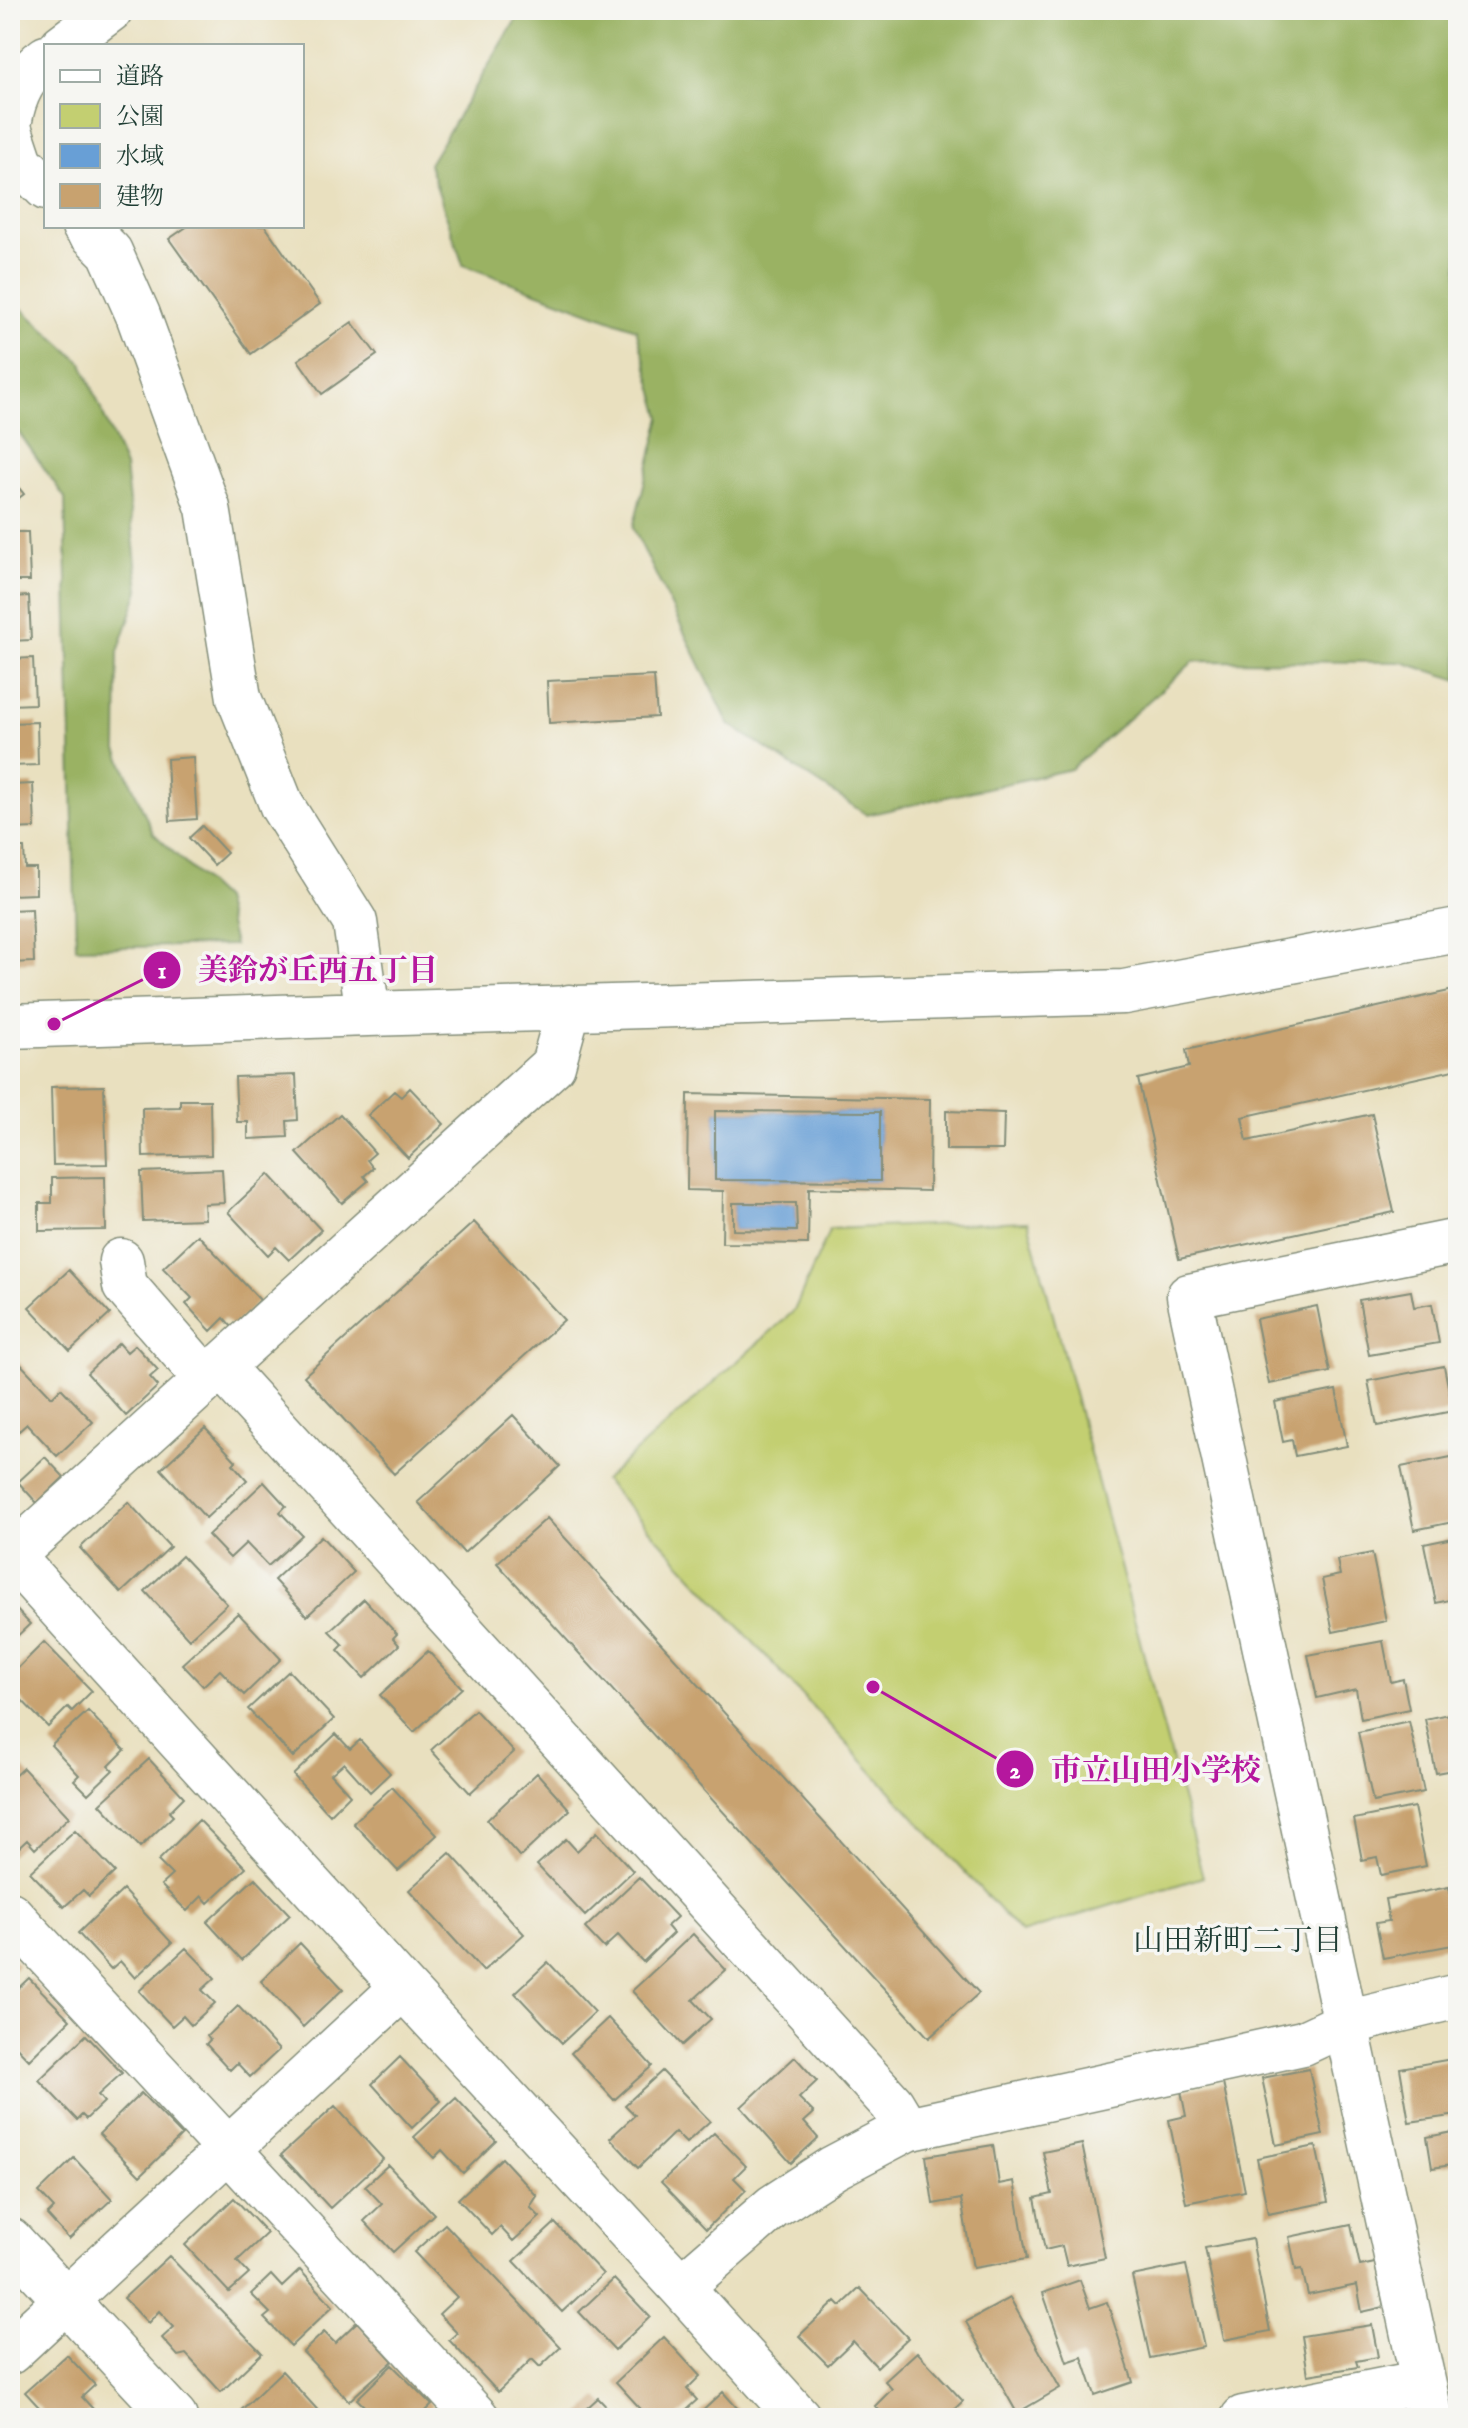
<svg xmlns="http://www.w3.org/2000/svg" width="1468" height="2428" font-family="'IM FELL English','Noto Serif JP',serif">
	<rect width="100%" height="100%" fill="#f6f6f2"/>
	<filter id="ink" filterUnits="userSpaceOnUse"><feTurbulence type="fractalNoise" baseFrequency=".0125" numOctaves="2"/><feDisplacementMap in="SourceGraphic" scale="16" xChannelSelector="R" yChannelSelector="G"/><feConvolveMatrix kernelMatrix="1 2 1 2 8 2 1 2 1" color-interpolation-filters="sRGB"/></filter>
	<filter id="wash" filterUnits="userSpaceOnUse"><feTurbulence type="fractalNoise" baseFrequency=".006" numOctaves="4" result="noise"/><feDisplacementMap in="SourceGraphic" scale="32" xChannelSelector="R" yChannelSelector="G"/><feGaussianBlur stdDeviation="1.8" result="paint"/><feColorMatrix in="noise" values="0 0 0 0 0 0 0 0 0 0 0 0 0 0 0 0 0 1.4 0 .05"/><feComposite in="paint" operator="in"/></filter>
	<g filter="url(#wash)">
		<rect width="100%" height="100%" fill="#e9e0bf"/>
		<path fill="#c3cf71" stroke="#718652" stroke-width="2" d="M1028 1221 1203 1877 1021 1933 604 1480 794 1311 830 1229Z"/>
		<path fill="#9ab263" stroke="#5c784c" stroke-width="2" d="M522 10H1458V680L1402 662 1194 661 1071 769 867 815 729 724 633 528 661 417 636 329 463 265 429 164Z
			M10 298 82 363 125 467 139 590 118 652 117 750 153 833 223 899 234 945 76 948 65 498 10 420Z"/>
		<path fill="#689fd6" stroke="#446e85" stroke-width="2" d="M715 1111 880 1112V1181L715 1180Z
			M733 1203H796L797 1231 733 1230Z"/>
		<g id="blocks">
			<path fill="#c8a26f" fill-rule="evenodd" d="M188 226H265L320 304 251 354 169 239Z
				M352 322 377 355 322 394 298 360Z
				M10 477 24 494 10 505Z
				M10 532H28L30 581H10Z
				M29 596 31 640 10 641V597Z
				M33 658 35 704 10 705V659Z
				M654 676 657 717 549 723 547 681Z
				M37 722 38 765 10 766V723Z
				M193 757 197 819 170 821 167 759Z
				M33 784 35 828 10 829V785Z
				M202 826 227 853 214 865 189 838Z
				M10 848H24L25 868H36V894L10 895Z
				M32 909 34 962 10 963V910Z
				M1458 989V1069L1242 1117 1247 1141 1372 1114 1394 1212 1179 1259 1138 1079 1189 1067 1186 1050Z
				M296 1075 298 1120 287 1121 288 1137 248 1139V1122H237L235 1077Z
				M104 1086 107 1164 53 1165 51 1087Z
				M410 1088 444 1124 408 1158 368 1115 394 1091 401 1097Z
				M688 1094 930 1099 929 1191 809 1188 808 1244 722 1243 723 1191 687 1190ZM715 1111 880 1112V1181L715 1180ZM733 1203H796L797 1231 733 1230Z
				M180 1100H210L211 1155 143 1157 142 1108 180 1107Z
				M946 1111 1004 1113 1003 1150H946Z
				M340 1114 375 1153 367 1160 373 1168 364 1176 368 1181 342 1203 297 1153Z
				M222 1169 224 1203 204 1204 205 1219 143 1221 141 1172Z
				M269 1174 321 1230 289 1260 276 1247 268 1255 228 1212Z
				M105 1177 106 1230 39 1231V1203H52V1178Z
				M10 1179H13L15 1243H10Z
				M474 1222 564 1320 394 1474 304 1376Z
				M198 1235 260 1300 232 1327 224 1318 211 1331 186 1304 192 1298 163 1268Z
				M69 1270 110 1314 70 1351 29 1307Z
				M1411 1291 1414 1307 1432 1304 1439 1343 1369 1355 1359 1300Z
				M1317 1306 1330 1372 1269 1384 1256 1319Z
				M119 1343 127 1352 135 1345 158 1370 150 1377 158 1386 126 1416 87 1373Z
				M10 1353 52 1397 61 1388 93 1422 57 1456 27 1424 19 1431 10 1421Z
				M1444 1366 1453 1411 1377 1426 1368 1381Z
				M1336 1390 1347 1446 1295 1456 1292 1440 1283 1442 1275 1402Z
				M513 1415 560 1466 464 1553 418 1502Z
				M205 1428 236 1461 233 1464 247 1480 206 1518 161 1469Z
				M1456 1456 1458 1466V1521L1414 1530 1401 1467Z
				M45 1457 64 1477 37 1503 18 1482Z
				M264 1482 286 1506 280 1512 302 1535 268 1566 246 1543 230 1558 208 1535Z
				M128 1502 170 1547 121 1593 80 1548Z
				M547 1518 979 1993 929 2038 497 1563Z
				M321 1536 354 1572 307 1616 274 1580Z
				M1458 1537V1598L1436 1603 1424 1544Z
				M1372 1553 1386 1621 1333 1632 1322 1579 1340 1575 1337 1560Z
				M182 1556 227 1604 189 1639 145 1591Z
				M364 1599 397 1634 393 1638 399 1645 364 1678 338 1650 343 1645 329 1631Z
				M10 1603 30 1624 10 1643Z
				M238 1613 281 1659 244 1695 220 1670 203 1686 182 1664Z
				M1383 1641 1391 1682 1403 1679 1409 1709 1361 1719 1356 1689 1317 1698 1308 1655Z
				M44 1642 92 1691 72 1711 68 1707 48 1727 10 1688V1676Z
				M428 1651 462 1688 414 1732 380 1695Z
				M289 1671 334 1719 293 1757 248 1709Z
				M475 1710 514 1752 470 1793 431 1750Z
				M88 1711 125 1750 109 1766 113 1770 88 1794 74 1780 79 1775 51 1745Z
				M1458 1712V1769L1436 1773 1425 1719Z
				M1409 1721 1424 1792 1373 1802 1358 1732Z
				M336 1734 350 1749 360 1740 390 1773 370 1792 344 1763 331 1774 350 1795 330 1815 293 1775Z
				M149 1759 184 1797 169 1812 173 1816 140 1847 100 1804Z
				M23 1768 69 1817 35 1849 27 1840 10 1856V1780Z
				M537 1773 570 1810 520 1857 487 1820Z
				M392 1787 437 1835 398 1871 353 1823Z
				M1414 1807 1426 1866 1381 1875 1377 1857 1362 1860 1354 1819Z
				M199 1820 246 1868 208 1903 202 1896 187 1911 161 1885 172 1875 158 1861Z
				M75 1830 115 1872 89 1896 83 1890 64 1907 30 1872Z
				M597 1832 633 1871 585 1916 537 1865 566 1839 577 1851Z
				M450 1853 524 1934 483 1971 409 1890Z
				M639 1877 677 1917 667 1926 673 1933 643 1962 618 1935 604 1948 585 1928Z
				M255 1878 290 1915 242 1960 207 1922Z
				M1449 1887 1458 1931V1944L1383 1958 1376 1923 1389 1921 1385 1899Z
				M123 1890 172 1943 135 1978 120 1961 111 1969 78 1933Z
				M693 1934 726 1970 693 2000 711 2019 682 2045 632 1991Z
				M300 1943 343 1989 303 2027 261 1981Z
				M186 1948 215 1978 202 1990 215 2003 191 2025 183 2016 172 2026 139 1991Z
				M10 1956 18 1965 10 1972Z
				M548 1962 595 2012 562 2043 515 1993Z
				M29 1978 70 2020 29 2060 10 2040V1996Z
				M238 2006 279 2050 250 2077 237 2063 230 2070 206 2044 210 2040 207 2036Z
				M608 2018 652 2066 614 2100 571 2053Z
				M86 2035 122 2073 98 2095 104 2102 86 2119 82 2115 77 2120 39 2080Z
				M400 2057 441 2101 412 2128 372 2084Z
				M795 2057 817 2081 799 2098 814 2113 804 2122 818 2138 791 2163 741 2107Z
				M1458 2058V2115L1409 2122 1400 2068Z
				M1309 2069 1323 2135 1276 2145 1262 2078Z
				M662 2071 710 2121 686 2143 675 2132 638 2168 610 2138 635 2115 625 2105Z
				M1223 2083 1245 2191 1186 2203 1169 2120 1186 2116 1181 2091Z
				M141 2093 182 2135 140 2176 99 2134Z
				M456 2098 496 2141 463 2173 442 2150 434 2158 414 2137Z
				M335 2106 383 2159 330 2208 281 2155Z
				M1458 2131V2164L1432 2168 1427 2137Z
				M714 2133 746 2166 734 2178 746 2190 706 2229 661 2182Z
				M1082 2144 1105 2258 1067 2266 1062 2246 1045 2250 1035 2198 1052 2194 1043 2152Z
				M993 2145 999 2184 1014 2181 1027 2259 973 2268 961 2199 933 2204 926 2156Z
				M1316 2146 1328 2202 1268 2214 1257 2158Z
				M74 2158 112 2199 69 2239 47 2215 54 2208 39 2192Z
				M502 2158 537 2196 530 2207 540 2217 513 2241 500 2227 492 2235 458 2199Z
				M388 2165 434 2214 393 2252 364 2221 382 2204 365 2186Z
				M234 2198 267 2233 237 2261 249 2274 229 2292 185 2245Z
				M555 2223 603 2274 562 2312 514 2261Z
				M445 2224 561 2347 540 2367 532 2359 498 2392 449 2340 457 2333 439 2314 457 2297 414 2252Z
				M1351 2224 1360 2266 1375 2263 1384 2307 1362 2312 1357 2285 1308 2295 1302 2269 1296 2270 1289 2237Z
				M1252 2239 1270 2331 1224 2340 1205 2248Z
				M169 2256 262 2353 221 2392 186 2354 178 2356 162 2338 174 2327 159 2311 148 2323 124 2298Z
				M1186 2265 1204 2347 1150 2358 1132 2276Z
				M300 2270 333 2306 291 2346 264 2318 270 2313 251 2294 271 2275 282 2287Z
				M614 2279 650 2317 615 2350 579 2312Z
				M1080 2280 1090 2308 1107 2302 1133 2382 1095 2395 1082 2357 1067 2362 1043 2293Z
				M860 2288 908 2338 877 2367 853 2341 828 2365 799 2336 836 2301 841 2306Z
				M1010 2298 1060 2388 1017 2413 966 2322Z
				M357 2322 393 2361 349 2401 303 2352 324 2332 335 2343Z
				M1372 2325 1378 2357 1356 2361 1358 2367 1308 2375 1302 2336Z
				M664 2337 700 2376 687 2389 697 2400 677 2418H649L616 2382Z
				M917 2352 963 2401 945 2418H887L875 2406 892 2389 885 2381Z
				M67 2355 95 2385 82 2397 93 2409 82 2418H49L25 2392Z
				M392 2365 432 2405 419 2418H376L357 2399Z
				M282 2371 325 2418H236L234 2417Z
				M723 2392 746 2418H695Z
				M598 2398 617 2418H576Z"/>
		</g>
	</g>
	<g filter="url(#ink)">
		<use href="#blocks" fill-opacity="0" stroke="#848e7a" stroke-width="2"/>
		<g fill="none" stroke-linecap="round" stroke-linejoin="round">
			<g stroke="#848e7a" stroke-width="47">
				<path id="minor" d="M62 46 110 10
					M10 120C14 95 25 73 46 58
					M10 130 21 163 46 188
					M84 226 110 252 138 315 208 508 239 698 282 806 355 922 368 1014
					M10 1026 368 1014 1124 992 1458 930
					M121 1261 125 1286 206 1379
					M220 1366 892 2104 907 2129
					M10 1554 403 1987 681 2287 799 2418
					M12 1556 553 1065 569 1007
					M10 1914 477 2418
					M10 2240 175 2418
					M681 2287 773 2207 833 2168 907 2129 1303 2043 1346 2023 1458 1996
					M10 2352 403 1987
					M1243 2418 1423 2382
					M1431 2418 1189 1296 1458 1241"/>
			</g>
			<use href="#minor" stroke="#fff" stroke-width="44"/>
		</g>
	</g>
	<g text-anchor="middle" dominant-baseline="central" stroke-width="7" stroke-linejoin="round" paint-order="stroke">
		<g font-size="30" fill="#1f3d34" stroke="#f6f6f2">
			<text x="1238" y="1942">山田新町二丁目</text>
		</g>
	</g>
	<path fill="none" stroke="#b5179e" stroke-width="3" d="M54 1024L162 970M873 1687L1015 1769"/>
	<g fill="#b5179e" stroke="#f6f6f2" stroke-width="3">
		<circle cx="54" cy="1024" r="8"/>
		<circle cx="873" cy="1687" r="8"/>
		<circle cx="162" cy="970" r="20"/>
		<circle cx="1015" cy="1769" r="20"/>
	</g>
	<g font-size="24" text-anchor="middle" font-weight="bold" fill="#fff">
		<text x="162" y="978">1</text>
		<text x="1015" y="1778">2</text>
	</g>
	<g font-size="30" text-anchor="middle" font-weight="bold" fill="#b5179e" stroke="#f6f6f2" stroke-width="7" stroke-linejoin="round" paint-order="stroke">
		<text x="318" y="980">美鈴が丘西五丁目</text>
		<text x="1156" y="1780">市立山田小学校</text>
	</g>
	<rect width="1468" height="2428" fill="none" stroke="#f6f6f2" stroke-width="40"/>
	<rect x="44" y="44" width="260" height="184" fill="#f6f6f2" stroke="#a0aca6" stroke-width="2"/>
	<rect x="60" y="70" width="40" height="12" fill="#ffffff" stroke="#a0aca6" stroke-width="2"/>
	<text x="116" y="84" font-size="24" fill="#1f3d34">道路</text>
	<rect x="60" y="104" width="40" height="24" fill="#c3cf71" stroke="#a0aca6" stroke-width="2"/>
	<text x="116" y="124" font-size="24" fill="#1f3d34">公園</text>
	<rect x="60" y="144" width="40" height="24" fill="#689fd6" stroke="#a0aca6" stroke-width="2"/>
	<text x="116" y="164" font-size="24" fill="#1f3d34">水域</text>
	<rect x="60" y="184" width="40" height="24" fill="#c8a26f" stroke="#a0aca6" stroke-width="2"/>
	<text x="116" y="204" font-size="24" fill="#1f3d34">建物</text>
</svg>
